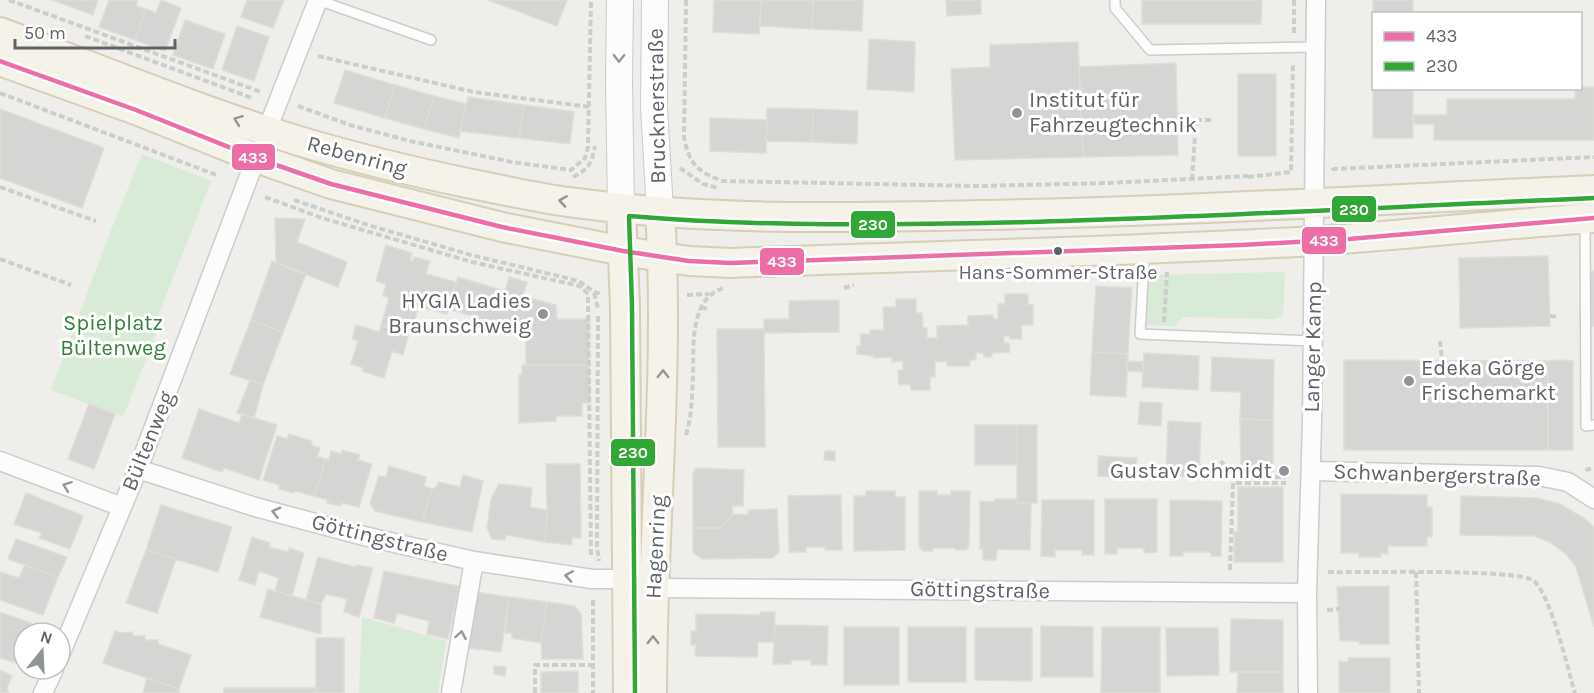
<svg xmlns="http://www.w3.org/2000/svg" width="1594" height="693" font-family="Karla,sans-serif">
	<rect width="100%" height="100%" fill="#efeeea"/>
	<path fill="#d8ebd6" d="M142 154 211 181 153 329 157 332 123 417 51 390 109 235Z
		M1285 272 1283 316 1275 319 1183 317 1175 326 1146 325 1149 275Z
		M362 617 446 641 438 693H359Z"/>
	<path fill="#d6d5d3" stroke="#deddd9" stroke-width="1.5" d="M52 0H98L93 15Z
		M109 0H138L136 6 146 9 135 40 99 27Z
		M161 0 181 8 165 51 135 40 146 9 156 13Z
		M247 0H284L273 28 241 17Z
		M488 0H567L557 26Z
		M714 0H761L759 34 713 32Z
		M761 0H813L812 29 760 26Z
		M813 0H863L862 31 812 29Z
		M946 0H981V14L947 16Z
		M1142 0H1262L1261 24H1142Z
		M1373 0H1413V14H1374V88H1413V138H1373Z
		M185 20 225 34 213 69 173 55Z
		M237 26 269 37 254 81 222 70Z
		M869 39 915 42 914 92 867 89Z
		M1078 42 1083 157 955 160 951 69 990 67V45Z
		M1176 63 1178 155 1083 157 1079 67Z
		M345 70 395 85 385 118 334 103Z
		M1238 74H1276V156H1238Z
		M395 85 434 96 424 129 385 118Z
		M1580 87H1594V140H1434V124H1414V115H1447V99H1575V88Z
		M434 96 466 104 459 138 424 129Z
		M468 97 524 105 519 138 460 131Z
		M524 105 574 112 570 144 519 138Z
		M767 108 813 109 812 142 766 141Z
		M0 109 104 148 82 208 0 178Z
		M813 109 858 111 857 144 812 142Z
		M710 118 767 120 766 153 710 151Z
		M275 218 305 219 297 242 347 262 338 287 276 263Z
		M386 245 412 253 410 260 413 261 414 257 430 261 426 274 456 282 447 314 415 306 414 311 417 312 411 334 381 325 389 298 383 296 386 284 376 281Z
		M1548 256 1550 326 1460 328 1459 258Z
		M272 261 306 274 283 332 251 320Z
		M1589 271H1594V326H1592Z
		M458 277 505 291 509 277 527 282 523 296 556 305 557 319H589V365H526V332L448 309Z
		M1096 286 1132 288 1128 354 1092 352Z
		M1005 294H1028V305L1033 304V325H1021L1022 339H1010V336H1004V343H1009L1010 352 992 353V357H984V353H976V360H970V366H947V361L935 362V377H930V390H911L910 384 899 385 898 370H903V361L892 362V357L874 358V356L857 354V346H861L860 334H870V330H884L883 307H896V299H916V313H922L923 328H927V338H937V326L968 325V316L993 315V319H998V304H1005Z
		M839 300V332L764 333V319H789V301Z
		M251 320 283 332 263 385 230 374Z
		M356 325 379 332 381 325 409 333 403 355 392 351 384 378 362 371 363 368 351 364 358 341 352 339Z
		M717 329H764L765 447H718Z
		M1092 352 1128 354 1126 397 1090 395Z
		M1144 353 1199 356 1198 390 1142 387Z
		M1212 357 1274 360 1273 420 1240 419 1241 392 1211 391Z
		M1344 360 1548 361V450H1344Z
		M1560 360 1573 361V450H1548V361Z
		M1127 361 1143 362V372L1127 371Z
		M522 365H589L590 403H582V416H556V421L519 423V375H522Z
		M250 380 263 385 254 418 237 413Z
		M1140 402 1162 403 1161 426 1138 424Z
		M89 404 115 414 94 469 68 459Z
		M199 409 239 423 242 414 277 425 259 480 224 468 222 472 182 458Z
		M1240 419 1273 420V471L1241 472Z
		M1168 421 1201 423 1199 477 1166 475Z
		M975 425H1017V465H975Z
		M1017 425H1037V503H1017Z
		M289 434 312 441 311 445 320 448 317 457 326 459 314 496 295 491 294 493 279 489V485L263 480 277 436 287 439Z
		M342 450 360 455 358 460 372 464 359 507 342 503 341 506 327 503 328 500 314 496 326 459 329 460 331 451 341 454Z
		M825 451H835V461L824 460Z
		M1098 456 1137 458 1136 477 1098 476Z
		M546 464H580L581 538H572V545L545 542 547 510Z
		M389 466 426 477 424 486 432 489 422 522 375 511 370 503 379 476 386 477Z
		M696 468 744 470 743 506H732L733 514 720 528H693V473Z
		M463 475 483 481 472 532 422 522 432 489 436 487 438 482 460 487Z
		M499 484 532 488 530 507 547 510 545 542 506 535 505 540 492 539 487 528 491 499Z
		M1238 487H1283V562H1234V532H1238Z
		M866 491H895V497H905V550L854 551V496H866Z
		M919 491H937V495H951V491H970L969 546 966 550H956L955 548H933V551H923L919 546Z
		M26 493 81 515 83 517 70 549 39 538 42 533 14 524Z
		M1341 494 1427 495V507H1432V537H1427V546H1388V554L1381 553V557H1359V553H1341Z
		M841 495 842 550H825V547H806V552H789L788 496Z
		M1461 496 1537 498 1560 504 1584 518 1594 527V627L1576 567 1566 554 1551 543 1535 536 1460 535Z
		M995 499H1017V503H1031L1030 550 997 549 996 560H983V549H980V501L995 502Z
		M1105 499H1157V552L1144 553V548H1117V554H1105Z
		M1042 500H1094V555H1082V550H1055V557L1041 556Z
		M1170 500 1222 501 1221 556H1211V552H1183V556H1170Z
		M161 505 232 527 218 572 146 550Z
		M777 509 779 552 772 558 703 559 693 553V528H720L733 514 748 515V510Z
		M252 537 270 543 269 547 288 552 289 548 304 553 292 596 275 591 279 578 259 571 255 585 239 580Z
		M16 539 67 557 58 577 8 559Z
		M146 550 176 559 157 613 126 603Z
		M318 557 355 567 358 565 373 568 359 617 344 612 347 599 326 594 321 604 306 600Z
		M25 565 58 577 43 615 0 600V572L19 578Z
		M384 571 459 586 448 639 427 634 429 621 397 613 394 623 374 618Z
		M1389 586V644H1359V641H1340L1337 587Z
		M268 589 321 604V634L260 617Z
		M475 592 509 597 501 652 468 648Z
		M509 597 547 602 541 643 512 638V633H505Z
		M547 602 575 606 581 614 583 659H542L541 643Z
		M0 612 31 623 27 633H24V656L19 657 17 663 0 658Z
		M761 612H775L774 642H758L757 657 695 656 696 645H691V631H696V614L760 615Z
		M1231 619 1283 620V672H1230Z
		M775 625 828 626 827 665H811V660H791V664H773Z
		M1041 626 1093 627V677H1041Z
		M844 627H899V685H844Z
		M908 627H966V682H908Z
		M1102 627H1160V693H1101Z
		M975 628H1032V681L975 680Z
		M1166 628H1218L1219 675 1167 676Z
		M115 631 122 633 132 632 133 636H145V640H158V644L191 655 179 689 103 663Z
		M316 638H344V693H316Z
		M1348 658H1390V693H1339V661L1348 662Z
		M494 666 506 667 505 676 494 674Z
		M0 670 12 676 7 688 9 693H0Z
		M578 671V693H541V672Z
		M1238 672H1283V693H1237Z
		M147 678 179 689V693H143Z
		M223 688H315L316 693H224Z"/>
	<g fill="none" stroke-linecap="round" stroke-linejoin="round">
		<g stroke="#cbcccc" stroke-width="12">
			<path id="service" d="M318 0 431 40
				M1115 0V8L1150 50 1315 47
				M1585 221 1586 426 1594 425
				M1144 263 1140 334 1312 341"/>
		</g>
		<g stroke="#cbcccc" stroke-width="21">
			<path id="minor" d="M267 130 318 0
				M0 461 122 507
				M138 469 255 507 364 536 474 561 592 579H627
				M1311 471 1539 476 1568 482 1594 499
				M653 588 1307 593
				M60 655 138 469 256 158
				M43 693 54 669
				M451 693 474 561
				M1308 693 1307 593 1312 423 1316 0"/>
		</g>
		<g stroke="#cacacb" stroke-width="28">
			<path id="secondary" d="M620 0 619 82 621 208
				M655 0 654 107 660 211"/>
		</g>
		<g stroke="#d7ceb8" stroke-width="32">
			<path id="primary" d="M0 32C99 69 198 110 299 141 356 158 414 172 472 184 504 190 536 198 569 202 706 221 845 218 983 215 1187 211 1391 199 1594 190
				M0 61 136 110 256 158 331 184 502 227 623 251 689 261 731 263C925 256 1120 252 1314 241 1408 235 1501 224 1594 218
				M621 208 625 306 628 693
				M652 693C652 532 670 372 660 211"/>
		</g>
		<path stroke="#cacfcc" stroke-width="4" stroke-dasharray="6 3" stroke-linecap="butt" d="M9 0 261 92
			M686 0 684 137C689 164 697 171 722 181L977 186 1109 183 1248 176
			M1294 33V0
			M85 36 252 98
			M318 56 474 92 590 107
			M0 93 219 176
			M298 106 350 125 410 141 512 162 571 170 585 158 588 147 591 0
			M1196 120H1212
			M1178 121 1196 120 1192 180
			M680 168 703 184 718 188
			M1333 168V169L1594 157
			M573 177C589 169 592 163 595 146
			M1248 177 1291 172 1293 62
			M0 187 96 221
			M265 197 322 218 472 262 580 286 588 294 591 558
			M294 200 368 225 471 255 579 281 594 292 601 294
			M0 259 71 285
			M844 288 854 285
			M594 293 598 309
			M687 295 709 294
			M702 307 707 309
			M598 316 597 546 599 561
			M1550 316 1559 317
			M1164 322 1167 272
			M1440 341 1442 360
			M686 435C692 416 692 395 693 375 694 345 689 300 723 288
			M1221 461 1233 478 1286 477
			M1586 471 1588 469H1594
			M1230 570 1233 483H1286
			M1328 572C1357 573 1520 568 1534 581 1552 598 1567 667 1575 693
			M1416 572 1419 693
			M593 600V693
			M1327 610 1340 609
			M535 693V665H593"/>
		<use href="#service" stroke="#fdfcfc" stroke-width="9"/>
		<use href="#minor" stroke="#fdfcfc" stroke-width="18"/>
		<use href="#secondary" stroke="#fdfcfc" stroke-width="26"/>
		<use href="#primary" stroke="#f4f2e9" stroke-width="28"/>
		<g stroke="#fff" stroke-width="9">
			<path id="bus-1" d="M0 61 136 110 256 158 331 184 502 227 623 251 689 261 731 263 1241 245 1349 239 1594 218"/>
		</g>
		<g stroke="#fff" stroke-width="9">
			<path id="bus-2" d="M635 693 632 306 629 216C761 227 894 225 1027 222 1216 217 1405 206 1594 198"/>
		</g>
		<use href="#bus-1" stroke="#ed6ea7" stroke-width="4.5"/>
		<use href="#bus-2" stroke="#31a836" stroke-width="4.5"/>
	</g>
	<defs><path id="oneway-chevron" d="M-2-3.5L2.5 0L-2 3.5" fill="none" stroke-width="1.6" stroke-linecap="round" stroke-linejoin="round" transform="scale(1.5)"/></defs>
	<g stroke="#96999c">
		<use href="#oneway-chevron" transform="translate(619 58) rotate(91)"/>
		<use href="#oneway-chevron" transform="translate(67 486) rotate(-159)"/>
		<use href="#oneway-chevron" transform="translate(276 512) rotate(-165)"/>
		<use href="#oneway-chevron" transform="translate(569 576) rotate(-171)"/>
		<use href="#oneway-chevron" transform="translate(461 635) rotate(-80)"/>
	</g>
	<g stroke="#939595">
		<use href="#oneway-chevron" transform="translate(238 120) rotate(-160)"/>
		<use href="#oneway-chevron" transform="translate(563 201) rotate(-171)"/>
		<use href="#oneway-chevron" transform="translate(663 374) rotate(-89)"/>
		<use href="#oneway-chevron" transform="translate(653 640) rotate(-90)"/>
	</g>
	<g fill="#919496" stroke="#fff" stroke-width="2">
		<circle cx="1017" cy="113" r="6"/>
		<circle cx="543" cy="314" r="6"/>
		<circle cx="1409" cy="381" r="6"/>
		<circle cx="1284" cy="471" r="6"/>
	</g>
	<circle fill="#5f6368" stroke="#fff" stroke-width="2" cx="1058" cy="251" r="5"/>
	<g text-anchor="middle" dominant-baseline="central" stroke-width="6" stroke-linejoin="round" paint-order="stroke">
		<g font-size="20" fill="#5f6368" stroke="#fff">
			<text x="1058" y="272">Hans-Sommer-Straße</text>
		</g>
		<g font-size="22" fill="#5f6368" stroke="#fff" text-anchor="start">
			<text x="1029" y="100">Institut für<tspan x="1029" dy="25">Fahrzeugtechnik</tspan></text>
			<text x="531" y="301" text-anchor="end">HYGIA Ladies<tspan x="531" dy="25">Braunschweig</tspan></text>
			<text x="1421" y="368">Edeka Görge<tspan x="1421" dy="25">Frischemarkt</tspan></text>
			<text x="1272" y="471" text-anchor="end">Gustav Schmidt</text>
		</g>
		<g font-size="22" fill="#5f6368" stroke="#fff">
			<text transform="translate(657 106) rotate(-91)">Brucknerstraße</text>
			<text transform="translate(357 156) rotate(15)">Rebenring</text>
			<text transform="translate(1313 347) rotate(-89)">Langer Kamp</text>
			<text transform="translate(148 441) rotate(-68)">Bültenweg</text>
			<text transform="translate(1437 475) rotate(2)">Schwanbergerstraße</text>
			<text transform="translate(380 538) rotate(14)">Göttingstraße</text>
			<text transform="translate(656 547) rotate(-87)">Hagenring</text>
			<text transform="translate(980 590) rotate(1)">Göttingstraße</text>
		</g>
		<g font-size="22" fill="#348238" stroke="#fff">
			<text x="113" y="323">Spielplatz<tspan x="113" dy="25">Bültenweg</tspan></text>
		</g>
	</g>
	<g stroke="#fff" stroke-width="2">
		<rect x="231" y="143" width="45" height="28" rx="6" fill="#ed6ea7"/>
		<rect x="1331" y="195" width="46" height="28" rx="6" fill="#31a836"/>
		<rect x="850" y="210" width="46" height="29" rx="6" fill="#31a836"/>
		<rect x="1301" y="226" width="46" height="29" rx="6" fill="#ed6ea7"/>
		<rect x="759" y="247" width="46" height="29" rx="6" fill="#ed6ea7"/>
		<rect x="610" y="438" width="46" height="29" rx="6" fill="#31a836"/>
	</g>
	<g font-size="16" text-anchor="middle" font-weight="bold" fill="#fff">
		<text x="253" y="163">433</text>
		<text x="1354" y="215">230</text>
		<text x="873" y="230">230</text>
		<text x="1324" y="246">433</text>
		<text x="782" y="267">433</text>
		<text x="633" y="458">230</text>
	</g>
	<rect x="1372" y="12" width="210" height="78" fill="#ffffff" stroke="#bfc1c3" stroke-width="1.5"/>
	<rect x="1384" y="32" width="30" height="9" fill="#ed6ea7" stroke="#bfc1c3" stroke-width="1.5"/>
	<text x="1426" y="42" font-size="18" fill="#5f6368">433</text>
	<rect x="1384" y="62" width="30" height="9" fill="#31a836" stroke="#bfc1c3" stroke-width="1.5"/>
	<text x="1426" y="72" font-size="18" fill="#5f6368">230</text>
	<g transform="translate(42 651) rotate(18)"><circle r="28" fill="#ffffff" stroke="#bfc1c3" stroke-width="1.5"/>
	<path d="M0-4.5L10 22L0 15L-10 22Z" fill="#919496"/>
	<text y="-9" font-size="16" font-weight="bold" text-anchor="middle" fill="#5f6368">N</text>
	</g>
	<path d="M15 39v9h160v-9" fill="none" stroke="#5f6368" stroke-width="3"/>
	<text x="24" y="39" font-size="18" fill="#5f6368" stroke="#ffffff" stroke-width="4.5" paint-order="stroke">50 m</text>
</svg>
